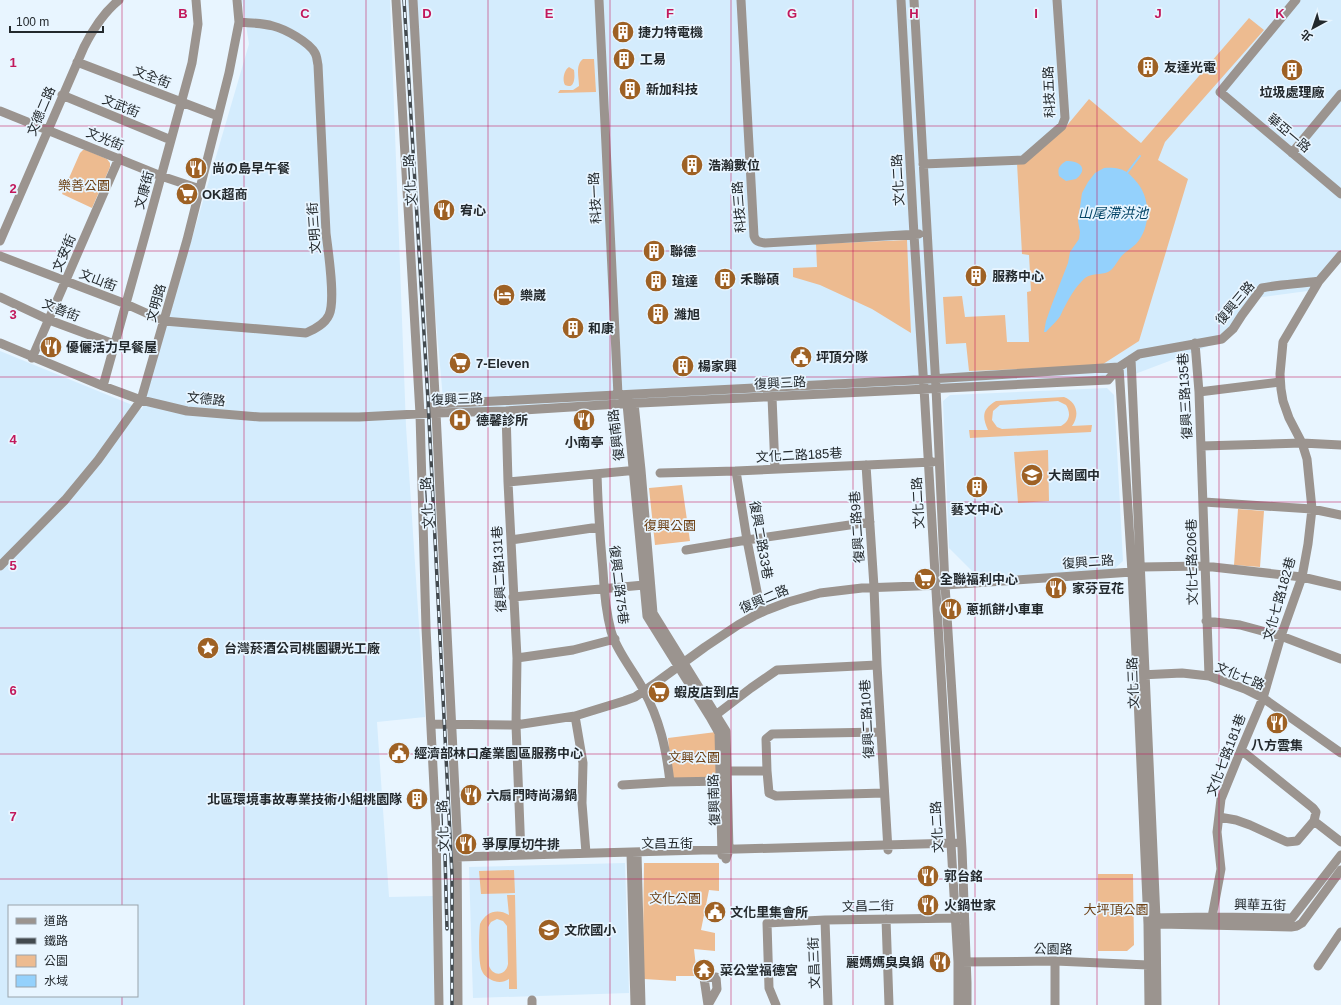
<svg xmlns="http://www.w3.org/2000/svg" width="1341" height="1005" font-family="Helvetica,'Noto Sans TC','Noto Sans JP',sans-serif">
	<rect width="100%" height="100%" fill="#e8f5ff"/>
	<path fill="#d4ecfd" fill-rule="evenodd" d="M242 0H390L406 426 425 717 377 722 389 897 433 896 434 1005H0V351L142 409 249 44ZM9 906H137V996H9Z
		M407 0H1341V255L1315 290 1255 298 1217 343 1127 377 1039 383 444 410Z
		M1107 388 1114 395 1123 561 1113 570 979 578 949 548 943 401 950 395Z
		M625 863 629 993 473 998 469 867Z"/>
	<path fill="#edbb90" fill-rule="evenodd" d="M1249 18 1264 30 1165 142 1158 160 1188 179 1139 341 1100 366 969 371 966 343 946 344 943 297 962 296 965 317 1005 315 1007 342H1029L1027 292 1031 291 1029 255 1022 254 1017 163 1064 129 1089 99 1141 143Z
		M583 59H594L596 92 558 93 560 90H573L579 86C579 78 575 65 583 59Z
		M569 67 574 70C575 77 575 90 565 85 562 80 564 70 569 67Z
		M83 150H86L107 159 110 163V167L92 208 62 194 80 153Z
		M907 240 911 333 872 309 820 285 793 277V268L817 267 816 244Z
		M1064 397C1077 402 1080 415 1072 426L1092 425 1091 432 970 438 969 430H988C982 417 982 409 996 401ZM1058 401 1066 405C1071 413 1070 421 1061 426L1002 429 997 427 992 420 993 411 1000 405Z
		M1048 450 1049 501 1018 503 1014 452Z
		M682 485 690 541 655 545 649 488Z
		M1238 509 1264 511 1260 567 1234 565Z
		M716 732V779H672L668 738Z
		M644 863H719V891L709 890 701 930 715 933V951L694 949 697 976H676V981L644 979 643 940Z
		M514 870 515 893 481 894 479 871Z
		M1098 874H1133L1134 945 1127 951H1098Z
		M507 895H515L517 989H509V979C504 982 500 983 494 981 489 979 484 976 482 971 478 964 479 932 480 924 486 912 497 908 509 915ZM497 919 503 921 507 926 508 964C506 976 493 977 489 966L488 927 491 922Z"/>
	<path fill="#94d1fc" d="M1066 161C1080 160 1089 169 1076 179L1066 181 1059 176C1057 168 1060 165 1066 161Z
		M1104 168C1123 167 1128 171 1139 185 1151 202 1150 229 1136 244 1131 249 1124 252 1120 258 1116 263 1114 269 1108 272 1101 275 1091 273 1085 278 1076 286 1069 298 1064 308 1062 311 1061 316 1058 319 1054 324 1050 327 1046 332H1044L1046 321 1052 304 1068 263 1070 252 1079 239 1080 232 1078 221 1082 193 1088 182 1095 173Z"/>
	<g fill="none" stroke-linecap="round" stroke-linejoin="round">
		<path stroke="#94d1fc" stroke-width="2" d="M1127 173 1140 156"/>
		<path stroke="#9b948f" stroke-width="9" d="M396 0 420 414 426 628 436 828 439 1005
			M413 0 436 413 457 831 458 1005
			M599 0 618 395
			M741 0 754 236C756 242 759 242 765 243L919 234
			M901 0 914 235 924 388 958 962V1005
			M914 0 936 388 945 585 962 849 967 983V1005
			M1296 0 1220 92 1341 194
			M77 62 218 116
			M62 95 171 140
			M0 111 161 176 200 189
			M1292 153 1341 94
			M923 164 1023 160 1062 126 1065 118 1057 0
			M0 241 84 47C93 29 103 13 119 0
			M0 256 126 304 164 321 306 333C315 329 325 324 329 315 336 300 328 251 326 233 323 177 321 121 318 65 317 61 317 56 315 53 309 42 285 29 273 26 262 23 250 23 239 22
			M0 297 49 320 114 344
			M0 343 103 386 141 400 187 411 260 417H359L436 413 506 411 619 404 1108 380 1119 367 1139 354 1222 339 1233 329 1242 315 1262 288C1281 284 1300 284 1319 281L1341 255
			M1195 343 1199 392 1209 676
			M32 358 119 158
			M1131 359 1156 918 1157 1005
			M1119 367 1132 572 1137 675 1148 924 1149 1005
			M103 386 144 239 192 63 198 24 196 0
			M1199 392 1280 382
			M772 397 775 469
			M623 400 627 404 647 616 710 717 719 733 722 855
			M629 401 634 403 641 470 653 613 726 731 729 850 726 859
			M431 407 436 404 914 380 1119 367
			M506 411 508 482 517 658 516 725 521 855
			M1201 446 1302 443 1341 445
			M866 465 874 587 877 665 888 850
			M736 471 747 540 761 612
			M660 473 736 471 933 462
			M597 474C598 506 600 539 603 571 604 591 606 612 611 631 617 652 633 670 643 689 660 720 666 748 670 782
			M508 482 638 470
			M1204 502 1312 509 1341 515
			M511 540 599 527
			M686 550 747 540 870 522
			M0 566 65 500 98 460 141 400 187 240 229 73 239 22 237 0
			M513 597 644 585
			M1206 621 1240 625 1281 636 1341 659
			M517 658 573 650 615 639
			M1140 675 1182 673 1209 676 1245 689 1263 698 1341 753
			M717 714 751 688 777 670 877 665
			M575 716 583 763 582 803 586 853
			M431 724 516 725 575 716 624 701 635 697 657 682 705 647 738 625 754 616 767 610 788 602 820 593 862 588 945 585 1132 572 1141 567 1204 566 1302 577 1341 586
			M727 771H767L769 793 776 796 884 793
			M767 771 766 739 772 734 881 732
			M622 785 670 782 725 781
			M1219 817 1236 820 1250 825 1287 842 1297 841 1314 821 1316 812 1313 808 1241 750
			M1314 821 1341 842
			M631 853 635 1005
			M637 853 641 1005
			M457 857 955 843
			M1212 917 1221 869 1217 832 1221 799 1241 750 1263 698 1281 636 1302 577 1308 544 1312 509 1307 459 1302 443 1289 418 1283 401 1281 389 1280 374 1283 342 1319 281
			M1150 918 1212 917 1292 918 1341 855
			M886 919 889 1005
			M825 920 828 1005
			M1160 924 1291 927 1297 926 1302 923 1341 870
			M1055 961V1005
			M960 962 1055 961 1148 965
			M1318 966 1341 932
			M716 977 717 989 708 1005 704 978Z
			M532 1005V1000
			M776 1005 769 988 767 923 825 920 961 918"/>
		<g stroke="#42494e" stroke-width="3.5">
			<path id="rail" d="M404 0 428 400 452 875V1005
				M445 855 447 929"/>
		</g>
		<use href="#rail" stroke="#e8f5ff" stroke-width="2" stroke-dasharray="6" stroke-linecap="butt"/>
	</g>
	<path fill="none" stroke="#c2185b" stroke-width="1" stroke-opacity="0.55" d="M122 0V906M244 0V1005M366 0V1005M488 0V1005M610 0V1005M731 0V1005M853 0V1005M975 0V1005M1097 0V1005M1219 0V1005M0 126H1341M0 251H1341M0 377H1341M0 502H1341M0 628H1341M0 754H1341M0 879H1341M122 996V1005"/>
	<defs>
		<g id="building-disc" transform="scale(1.15)"><circle r="9.5" fill="#9e6124" stroke="#e8f5ff"/><path d="M-4-6H4V6H1V3H-1V6H-4ZM-2.5-4.3h1.7v1.8h-1.7ZM.8-4.3h1.7v1.8H.8ZM-2.5-1h1.7V.8h-1.7ZM.8-1h1.7V.8H.8Z" fill="#fff"/></g>
		<g id="restaurant-disc" transform="scale(1.15)"><circle r="9.5" fill="#9e6124" stroke="#e8f5ff"/><path d="M-5-6h1v4h1v-4h1v4h1v-4h1v5L-1.5 .5V6h-2V.5L-5-1ZM5-6V6H3V1.5H1.5Q1.5-4 5-6Z" fill="#fff"/></g>
		<g id="supermarket-disc" transform="scale(1.15)"><circle r="9.5" fill="#9e6124" stroke="#e8f5ff"/><path d="M-6-5.5h2.5l.6 2H6L4.5 2H-2.5L-4.4-4H-6ZM-1.5 3.2a1.3 1.3 0 1 0 .1 0ZM3 3.2a1.3 1.3 0 1 0 .1 0Z" fill="#fff"/></g>
		<g id="hotel-disc" transform="scale(1.15)"><circle r="9.5" fill="#9e6124" stroke="#e8f5ff"/><path d="M-6-4.5h1.5V1H6V5H4.5V3h-9V5H-6ZM-4 0a1.8 1.8 0 1 1 3.6 0ZM.5 0V-2.5h3Q6-2.5 6 0Z" fill="#fff"/></g>
		<g id="civic-disc" transform="scale(1.15)"><circle r="9.5" fill="#9e6124" stroke="#e8f5ff"/><path d="M-.6-6.5H3V-4.5H.6V-3L4-1V1h2V6H-6V1h2V-1L-.6-3ZM-1.2 2.5V6h2.4V2.5Z" fill="#fff"/></g>
		<g id="hospital-disc" transform="scale(1.15)"><circle r="9.5" fill="#9e6124" stroke="#e8f5ff"/><path d="M-5-5h3v3.5h4V-5h3V5h-3V1.5h-4V5h-3Z" fill="#fff"/></g>
		<g id="school-disc" transform="scale(1.15)"><circle r="9.5" fill="#9e6124" stroke="#e8f5ff"/><path d="M0-5L7-2L0 1L-7-2ZM-4 1L0 2.5L4 1V4Q0 6-4 4Z" fill="#fff"/></g>
		<g id="sight-disc" transform="scale(1.15)"><circle r="9.5" fill="#9e6124" stroke="#e8f5ff"/><path d="M0-6L1.8-2.2L6-1.7L2.9 1.2L3.7 5.4L0 3.3L-3.7 5.4L-2.9 1.2L-6-1.7L-1.8-2.2Z" fill="#fff"/></g>
		<g id="temple-disc" transform="scale(1.15)"><circle r="9.5" fill="#9e6124" stroke="#e8f5ff"/><path d="M0-6L5-2H3V0L6.5 2.5H4V6H1.5V3h-3V6H-4V2.5H-6.5L-3 0V-2H-5Z" fill="#fff"/></g>
	</defs>
	<g fill-rule="evenodd">
		<use href="#building-disc" x="623" y="32"/>
		<use href="#building-disc" x="624" y="59"/>
		<use href="#building-disc" x="1148" y="67"/>
		<use href="#building-disc" x="1292" y="70"/>
		<use href="#building-disc" x="630" y="89"/>
		<use href="#building-disc" x="692" y="165"/>
		<use href="#restaurant-disc" x="196" y="168"/>
		<use href="#supermarket-disc" x="187" y="194"/>
		<use href="#restaurant-disc" x="444" y="210"/>
		<use href="#building-disc" x="654" y="251"/>
		<use href="#building-disc" x="976" y="276"/>
		<use href="#building-disc" x="725" y="279"/>
		<use href="#building-disc" x="656" y="281"/>
		<use href="#hotel-disc" x="504" y="295"/>
		<use href="#building-disc" x="658" y="314"/>
		<use href="#building-disc" x="573" y="328"/>
		<use href="#restaurant-disc" x="51" y="347"/>
		<use href="#civic-disc" x="801" y="357"/>
		<use href="#supermarket-disc" x="460" y="363"/>
		<use href="#building-disc" x="683" y="366"/>
		<use href="#hospital-disc" x="460" y="420"/>
		<use href="#restaurant-disc" x="584" y="420"/>
		<use href="#school-disc" x="1032" y="475"/>
		<use href="#building-disc" x="977" y="487"/>
		<use href="#supermarket-disc" x="925" y="579"/>
		<use href="#restaurant-disc" x="1056" y="588"/>
		<use href="#restaurant-disc" x="951" y="609"/>
		<use href="#sight-disc" x="208" y="648"/>
		<use href="#supermarket-disc" x="659" y="692"/>
		<use href="#restaurant-disc" x="1277" y="723"/>
		<use href="#civic-disc" x="399" y="753"/>
		<use href="#restaurant-disc" x="471" y="795"/>
		<use href="#building-disc" x="417" y="799"/>
		<use href="#restaurant-disc" x="466" y="844"/>
		<use href="#restaurant-disc" x="928" y="876"/>
		<use href="#restaurant-disc" x="928" y="905"/>
		<use href="#civic-disc" x="715" y="912"/>
		<use href="#school-disc" x="549" y="930"/>
		<use href="#restaurant-disc" x="940" y="962"/>
		<use href="#temple-disc" x="704" y="970"/>
	</g>
	<g text-anchor="middle" dominant-baseline="central" stroke-width="3.5" stroke-linejoin="round" paint-order="stroke">
		<g font-size="13" font-weight="bold" fill="#23292d" stroke="#e8f5ff" text-anchor="start">
			<text x="638" y="32">捷力特電機</text>
			<text x="640" y="59">工易</text>
			<text x="1164" y="67">友達光電</text>
			<text x="646" y="89">新加科技</text>
			<text x="1292" y="92" text-anchor="middle">垃圾處理廠</text>
			<text x="708" y="165">浩瀚數位</text>
			<text x="212" y="168">尚の島早午餐</text>
			<text x="202" y="194">OK超商</text>
			<text x="460" y="210">宥心</text>
			<text x="670" y="251">聯德</text>
			<text x="992" y="276">服務中心</text>
			<text x="740" y="279">禾聯碩</text>
			<text x="672" y="281">瑄達</text>
			<text x="520" y="295">樂崴</text>
			<text x="674" y="314">濰旭</text>
			<text x="588" y="328">和康</text>
			<text x="66" y="347">優儷活力早餐屋</text>
			<text x="816" y="357">坪頂分隊</text>
			<text x="476" y="363">7-Eleven</text>
			<text x="698" y="366">楊家興</text>
			<text x="476" y="420">德馨診所</text>
			<text x="584" y="442" text-anchor="middle">小南亭</text>
			<text x="1048" y="475">大崗國中</text>
			<text x="977" y="509" text-anchor="middle">藝文中心</text>
			<text x="940" y="579">全聯福利中心</text>
			<text x="1072" y="588">家芬豆花</text>
			<text x="966" y="609">蔥抓餅小車車</text>
			<text x="224" y="648">台灣菸酒公司桃園觀光工廠</text>
			<text x="674" y="692">蝦皮店到店</text>
			<text x="1277" y="745" text-anchor="middle">八方雲集</text>
			<text x="414" y="753">經濟部林口產業園區服務中心</text>
			<text x="486" y="795">六扇門時尚湯鍋</text>
			<text x="402" y="799" text-anchor="end">北區環境事故專業技術小組桃園隊</text>
			<text x="482" y="844">爭厚厚切牛排</text>
			<text x="944" y="876">郭台銘</text>
			<text x="944" y="905">火鍋世家</text>
			<text x="730" y="912">文化里集會所</text>
			<text x="564" y="930">文欣國小</text>
			<text x="924" y="962" text-anchor="end">麗媽媽臭臭鍋</text>
			<text x="720" y="970">菜公堂福德宮</text>
		</g>
		<g font-size="13" fill="#23292d" stroke="#e8f5ff">
			<text transform="translate(152 77) rotate(21)">文全街</text>
			<text transform="translate(1049 92) rotate(-92)">科技五路</text>
			<text transform="translate(121 106) rotate(22)">文武街</text>
			<text transform="translate(41 111) rotate(-67)">文德二路</text>
			<text transform="translate(1289 133) rotate(40)">華亞一路</text>
			<text transform="translate(105 139) rotate(22)">文光街</text>
			<text transform="translate(410 180) rotate(-93)">文化一路</text>
			<text transform="translate(898 180) rotate(-93)">文化二路</text>
			<text transform="translate(144 190) rotate(-75)">文康街</text>
			<text transform="translate(595 198) rotate(-93)">科技一路</text>
			<text transform="translate(739 207) rotate(-94)">科技三路</text>
			<text transform="translate(314 228) rotate(-94)">文明三街</text>
			<text transform="translate(64 253) rotate(-67)">文安街</text>
			<text transform="translate(98 280) rotate(21)">文山街</text>
			<text transform="translate(156 303) rotate(-74)">文明路</text>
			<text transform="translate(1235 303) rotate(-50)">復興三路</text>
			<text transform="translate(61 310) rotate(22)">文善街</text>
			<text transform="translate(780 383) rotate(-3)">復興三路</text>
			<text transform="translate(1185 396) rotate(-93)">復興三路135巷</text>
			<text transform="translate(206 399) rotate(6)">文德路</text>
			<text transform="translate(457 399) rotate(-2)">復興三路</text>
			<text transform="translate(616 435) rotate(-97)">復興南路</text>
			<text transform="translate(799 455) rotate(-3)">文化二路185巷</text>
			<text transform="translate(427 503) rotate(-93)">文化一路</text>
			<text transform="translate(918 503) rotate(-93)">文化二路</text>
			<text transform="translate(857 527) rotate(-94)">復興二路9巷</text>
			<text transform="translate(761 540) rotate(80)">復興二路33巷</text>
			<text transform="translate(1088 562) rotate(-4)">復興二路</text>
			<text transform="translate(1192 562) rotate(-91)">文化七路206巷</text>
			<text transform="translate(499 569) rotate(-93)">復興二路131巷</text>
			<text transform="translate(619 585) rotate(83)">復興二路75巷</text>
			<text transform="translate(764 599) rotate(-23)">復興二路</text>
			<text transform="translate(1279 599) rotate(-74)">文化七路182巷</text>
			<text transform="translate(1240 676) rotate(22)">文化七路</text>
			<text transform="translate(1133 683) rotate(-92)">文化三路</text>
			<text transform="translate(867 719) rotate(-93)">復興二路10巷</text>
			<text transform="translate(1226 755) rotate(-69)">文化七路181巷</text>
			<text transform="translate(714 800) rotate(-92)">復興南路</text>
			<text transform="translate(443 826) rotate(-92)">文化一路</text>
			<text transform="translate(937 827) rotate(-93)">文化二路</text>
			<text x="667" y="843">文昌五街</text>
			<text transform="translate(1260 905) rotate(1)">興華五街</text>
			<text transform="translate(868 906) rotate(-1)">文昌二街</text>
			<text transform="translate(1053 949) rotate(1)">公園路</text>
			<text transform="translate(814 963) rotate(-92)">文昌三街</text>
		</g>
		<g font-size="13" fill="#6e4217" stroke="#e8f5ff">
			<text x="84" y="185">樂善公園</text>
			<text x="670" y="525">復興公園</text>
			<text x="694" y="757">文興公園</text>
			<text x="675" y="898">文化公園</text>
			<text x="1116" y="909">大坪頂公園</text>
		</g>
		<g font-size="14" font-style="italic" fill="#034467" stroke="#e8f5ff">
			<text x="1113" y="213">山尾滯洪池</text>
		</g>
	</g>
	<g font-size="13" text-anchor="middle" font-weight="bold" fill="#c2185b" stroke="#e8f5ff" stroke-width="3.5" stroke-linejoin="round" paint-order="stroke">
		<text x="183" y="18">B</text>
		<text x="305" y="18">C</text>
		<text x="427" y="18">D</text>
		<text x="549" y="18">E</text>
		<text x="670" y="18">F</text>
		<text x="792" y="18">G</text>
		<text x="914" y="18">H</text>
		<text x="1036" y="18">I</text>
		<text x="1158" y="18">J</text>
		<text x="1280" y="18">K</text>
		<text x="13" y="67">1</text>
		<text x="13" y="193">2</text>
		<text x="13" y="319">3</text>
		<text x="13" y="444">4</text>
		<text x="13" y="570">5</text>
		<text x="13" y="695">6</text>
		<text x="13" y="821">7</text>
	</g>
	<rect x="8" y="905" width="130" height="92" fill="#e8f5ff" stroke="#99a3ab"/>
	<rect x="16" y="918" width="20" height="6" fill="#9b948f" stroke="#99a3ab"/>
	<text x="44" y="925" font-size="12" fill="#23292d">道路</text>
	<rect x="16" y="938" width="20" height="6" fill="#42494e" stroke="#99a3ab"/>
	<text x="44" y="945" font-size="12" fill="#23292d">鐵路</text>
	<rect x="16" y="955" width="20" height="12" fill="#edbb90" stroke="#99a3ab"/>
	<text x="44" y="965" font-size="12" fill="#23292d">公園</text>
	<rect x="16" y="975" width="20" height="12" fill="#94d1fc" stroke="#99a3ab"/>
	<text x="44" y="985" font-size="12" fill="#23292d">水域</text>
	<g transform="translate(1313 28) rotate(220)" stroke="#e8f5ff" stroke-width="3" paint-order="stroke">
	<path d="M0-3L7 15L0 10L-7 15Z" fill="#23292d"/>
	<text y="-6" font-size="11" font-weight="bold" text-anchor="middle" fill="#23292d">北</text>
	</g>
	<path d="M10 26v6h93v-6" fill="none" stroke="#23292d" stroke-width="2"/>
	<text x="16" y="26" font-size="12" fill="#23292d" stroke="#e8f5ff" stroke-width="3" paint-order="stroke">100 m</text>
</svg>
